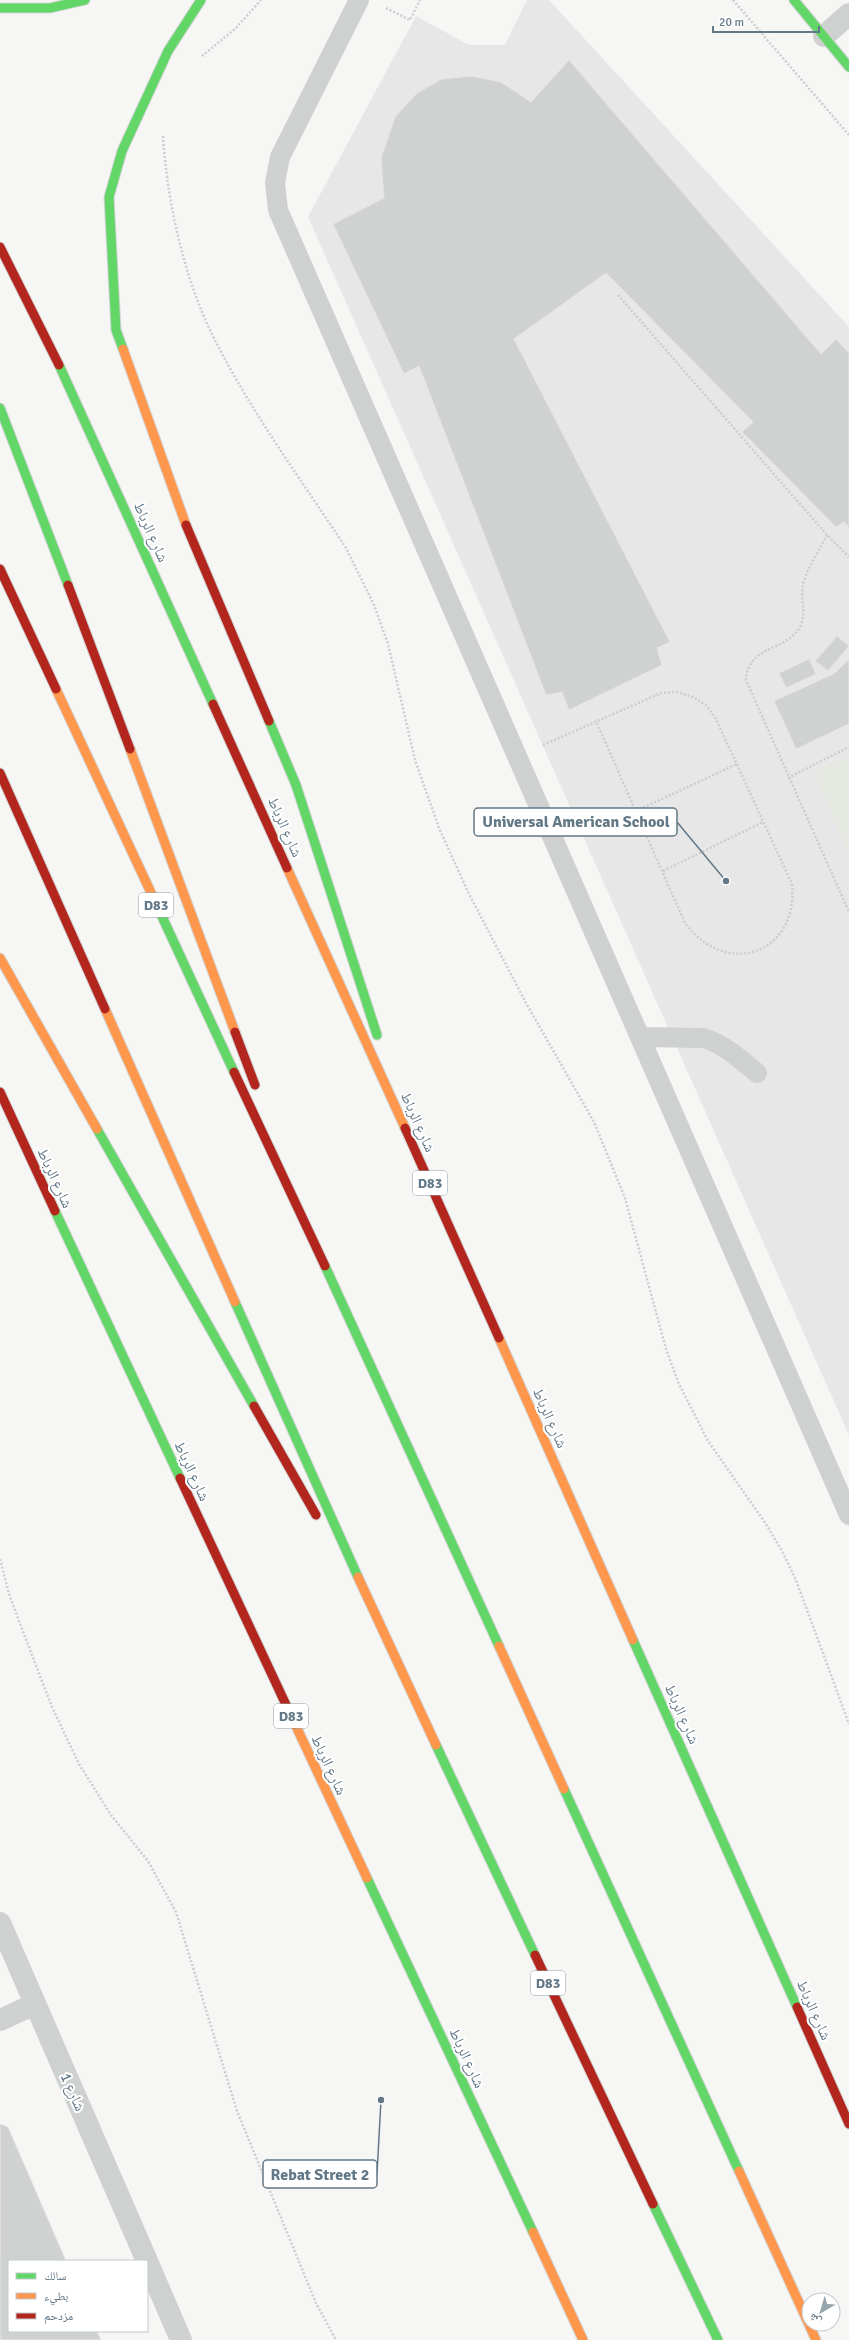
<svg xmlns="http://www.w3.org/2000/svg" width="849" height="2340" font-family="Signika,'Noto Naskh Arabic',sans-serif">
	<rect width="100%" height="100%" fill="#f6f6f4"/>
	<path fill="#e6e7e6" d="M527 0H549L849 327V1435L308 217 416 16 469 45H505Z"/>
	<path fill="#e6e9e2" d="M849 757V847L846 848 814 771Z"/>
	<path fill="#d0d2d2" stroke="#e5e5e4" d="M569 60 821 354 836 339 849 353V527L844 522 836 527 742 432 753 422 606 273 514 339 670 642 657 648 662 665 569 710 562 692 546 695 419 366 404 374 333 224 384 198 381 158 395 117 417 93 442 79 471 76 501 82 531 102Z
		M837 636 849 646 828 671 815 661Z
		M809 659 816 674 786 688 779 673Z
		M849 659V724L796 749 774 701 835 673Z
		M0 2124 8 2127 66 2261H9V2331H97L101 2340H0Z"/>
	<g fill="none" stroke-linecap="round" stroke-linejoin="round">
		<g stroke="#d2d4d4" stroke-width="11">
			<path id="fast" d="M794 0 849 67
				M0 8H50L85 0
				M123 349 116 330 109 197 122 151 168 51 201 0
				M59 365 213 704
				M0 408 68 585
				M269 721 296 785 377 1035
				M153 897 234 1072
				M97 1129 254 1406
				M55 1211 180 1478
				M325 1266 499 1646
				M235 1302 358 1577
				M633 1640 797 2007
				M436 1745 535 1955
				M564 1789 739 2171
				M367 1878 533 2232
				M653 2204 718 2340"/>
		</g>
		<g stroke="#d2d4d4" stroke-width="11">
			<path id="slow" d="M123 349 186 525
				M56 689 153 897
				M130 749 235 1032
				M287 868 405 1128
				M0 958 97 1129
				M105 1009 235 1302
				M499 1338 633 1640
				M358 1577 436 1745
				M499 1646 564 1789
				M295 1724 367 1878
				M739 2171 816 2340
				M533 2232 583 2340"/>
		</g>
		<g stroke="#d2d4d4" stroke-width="11">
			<path id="jam" d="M0 247 59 365
				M186 525 269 721
				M0 569 56 689
				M68 585 130 749
				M213 704 287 868
				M0 773 105 1009
				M235 1032 255 1085
				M234 1072 325 1266
				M0 1092 55 1211
				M405 1128 499 1338
				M254 1406 316 1515
				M180 1478 295 1724
				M535 1955 653 2204
				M797 2007 849 2124"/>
		</g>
		<path stroke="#cccdce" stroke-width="2.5" stroke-dasharray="2 2" stroke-linecap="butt" d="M733 0 849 135
			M386 8 410 20 420 0
			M202 56 235 29 261 0
			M163 136C167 200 183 274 211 332 248 408 300 478 346 548L374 605 388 644 415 760 439 828 468 892 526 1003 594 1122 625 1198 666 1349 678 1382 708 1441 766 1524 782 1551 796 1580 849 1724
			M618 295 827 535 849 557
			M827 535C819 551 807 568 803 585 800 599 807 614 800 627 784 653 749 644 746 680L849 912
			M543 745 661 693 677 692 693 697 707 706 716 719 792 884C799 954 726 979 685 923L596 721
			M788 778 849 747
			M636 811 737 764
			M663 871 763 822
			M0 1559 9 1594 30 1650 52 1707 79 1764 111 1815 148 1861 176 1912 237 2111 316 2303 336 2340"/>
		<path stroke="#cfd1d1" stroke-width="20" d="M359 0 280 157 275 183 278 210 849 1515
			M640 1037 703 1038C724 1044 740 1059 757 1073"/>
		<path stroke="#cfd1d1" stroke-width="22" d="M824 36 849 14
			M0 1923 147 2261
			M0 2020 35 2004
			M147 2261 181 2340"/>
		<use href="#fast" stroke="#63d668" stroke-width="9"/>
		<use href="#slow" stroke="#ff974d" stroke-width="9"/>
		<use href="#jam" stroke="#b3261e" stroke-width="9"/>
	</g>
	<g text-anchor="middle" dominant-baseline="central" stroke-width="4" stroke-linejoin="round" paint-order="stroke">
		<g fill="#fff" stroke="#92a0ab" stroke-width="1">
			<rect x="139" y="893" width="34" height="24" rx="3"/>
			<rect x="413" y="1171" width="34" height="24" rx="3"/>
			<rect x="274" y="1704" width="34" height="24" rx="3"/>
			<rect x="531" y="1971" width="34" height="24" rx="3"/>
		</g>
		<g font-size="14" font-weight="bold" fill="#637887">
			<text x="156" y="905">D83</text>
			<text x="430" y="1183">D83</text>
			<text x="291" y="1716">D83</text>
			<text x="548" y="1983">D83</text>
		</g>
		<g font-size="15" fill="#637887" stroke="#fff">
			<text transform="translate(151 532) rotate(66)">شارع الرباط</text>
			<text transform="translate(285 827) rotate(66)">شارع الرباط</text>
			<text transform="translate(418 1122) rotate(66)">شارع الرباط</text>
			<text transform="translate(55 1178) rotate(65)">شارع الرباط</text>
			<text transform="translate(550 1418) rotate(66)">شارع الرباط</text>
			<text transform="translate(192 1471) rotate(65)">شارع الرباط</text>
			<text transform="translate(682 1714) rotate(66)">شارع الرباط</text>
			<text transform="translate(329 1765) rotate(65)">شارع الرباط</text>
			<text transform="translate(814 2010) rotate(66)">شارع الرباط</text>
			<text transform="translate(467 2058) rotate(65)">شارع الرباط</text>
			<text transform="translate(73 2092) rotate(66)">شارع 1</text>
		</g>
	</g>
	<path fill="none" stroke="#637887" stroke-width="1.5" d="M726 881L677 822M381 2100L377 2174"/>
	<g fill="#637887" stroke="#fff" stroke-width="1.5">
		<circle cx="726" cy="881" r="4"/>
		<circle cx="381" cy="2100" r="4"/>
	</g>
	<g fill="#fff" stroke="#637887" stroke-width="1.5">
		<rect x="474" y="808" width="203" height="28" rx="4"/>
		<rect x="263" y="2160" width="114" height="28" rx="4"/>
	</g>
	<g font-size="16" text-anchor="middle" font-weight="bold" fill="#637887">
		<text x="576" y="827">Universal American School</text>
		<text x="320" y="2180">Rebat Street 2</text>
	</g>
	<rect x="8" y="2260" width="140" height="72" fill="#ffffff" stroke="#c1c9cf"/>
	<rect x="16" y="2273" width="20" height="6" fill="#63d668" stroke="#c1c9cf"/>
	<text x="44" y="2280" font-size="12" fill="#637887">سالك</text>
	<rect x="16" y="2293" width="20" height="6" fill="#ff974d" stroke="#c1c9cf"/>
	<text x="44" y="2300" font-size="12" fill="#637887">بطيء</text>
	<rect x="16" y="2313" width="20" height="6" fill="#b3261e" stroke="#c1c9cf"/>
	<text x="44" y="2320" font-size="12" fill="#637887">مزدحم</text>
	<g transform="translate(821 2312) rotate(218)"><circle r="19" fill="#ffffff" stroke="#c1c9cf"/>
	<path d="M0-3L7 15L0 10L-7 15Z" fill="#96a4ad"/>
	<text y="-6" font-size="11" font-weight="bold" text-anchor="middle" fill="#637887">ش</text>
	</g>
	<path d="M713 26v6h106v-6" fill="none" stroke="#637887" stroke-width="2"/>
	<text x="719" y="26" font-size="12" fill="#637887" stroke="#ffffff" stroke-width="3" paint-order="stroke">20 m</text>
</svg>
